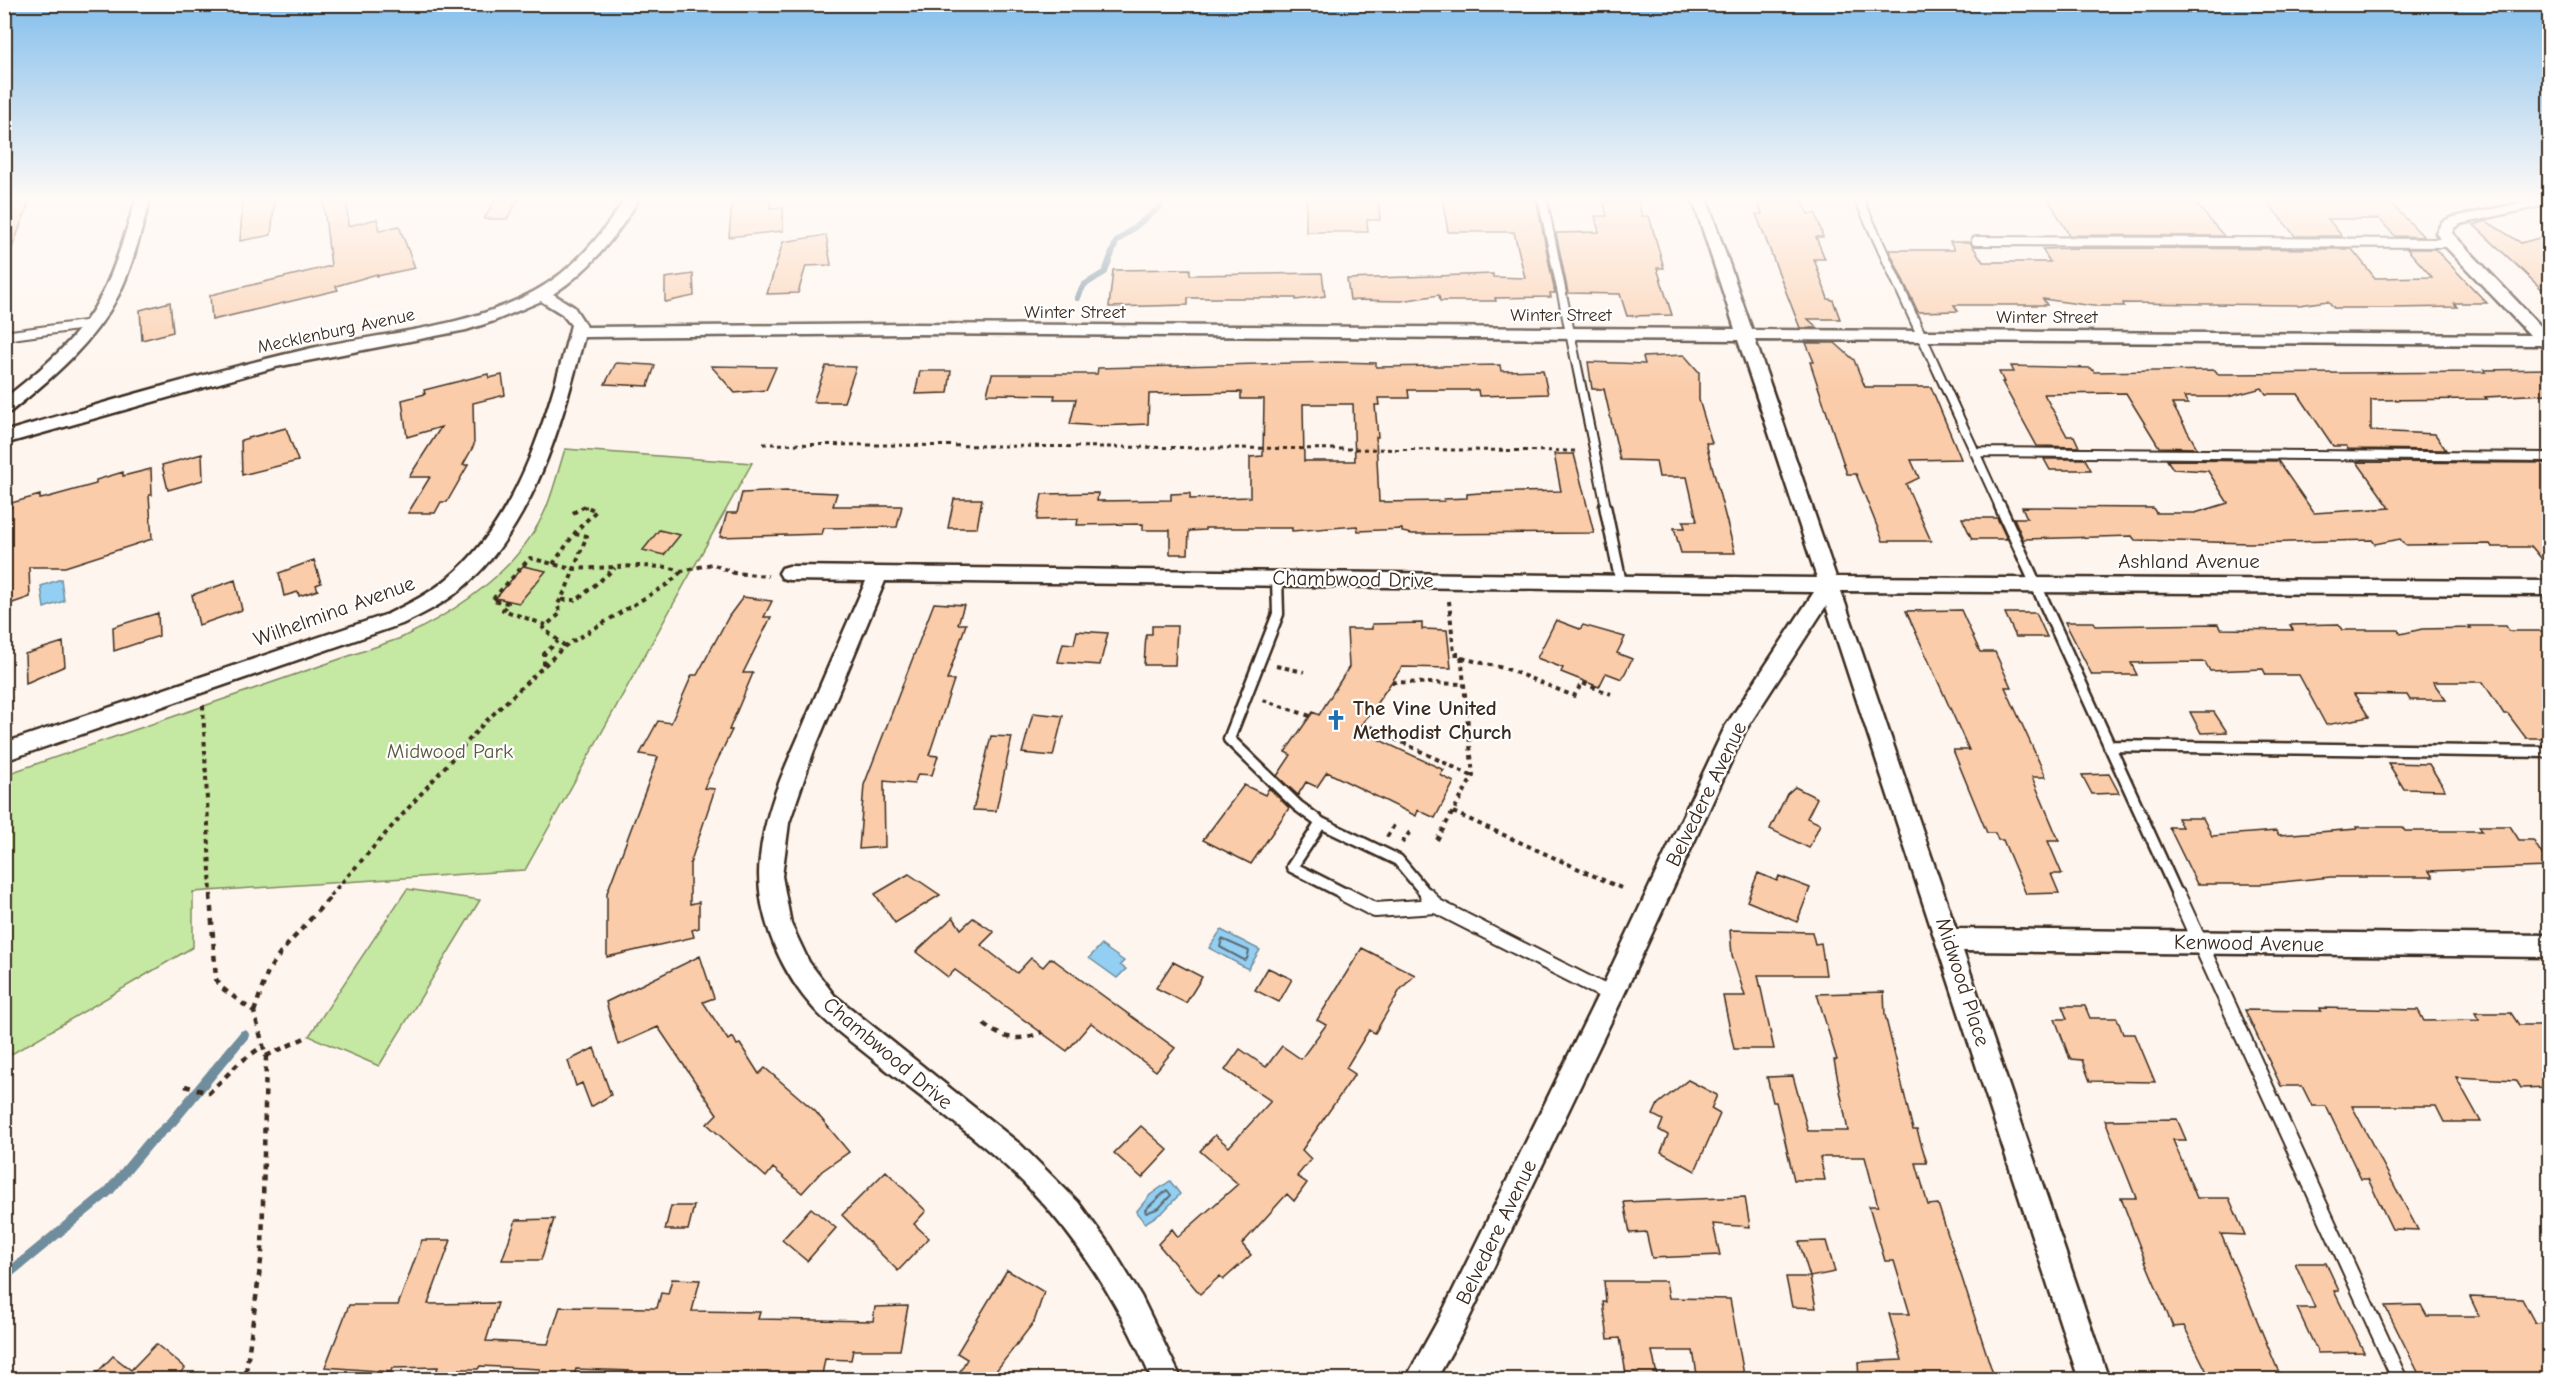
<svg xmlns="http://www.w3.org/2000/svg" width="2554" height="1384" font-family="'Comic Neue',sans-serif">
	<rect width="100%" height="100%" fill="#fef5ee"/>
	<filter id="ink" filterUnits="userSpaceOnUse"><feTurbulence type="fractalNoise" baseFrequency=".0167" numOctaves="2"/><feDisplacementMap in="SourceGraphic" scale="12" xChannelSelector="R" yChannelSelector="G"/><feConvolveMatrix kernelMatrix="1 2 1 2 8 2 1 2 1" color-interpolation-filters="sRGB"/></filter>
	<g filter="url(#ink)">
		<path fill="#c5e8a2" stroke="#808960" stroke-width="1.5" d="M565 449 752 463 525 870 193 892V947L5 1058 4 775 401 638C460 610 521 569 547 506 554 488 559 468 565 449Z
			M407 889 480 900 379 1066 309 1036Z"/>
		<path fill="#92cff2" stroke="#6f8d9d" stroke-width="1.5" d="M61 579 64 601 44 608 41 586Z
			M1221 930 1260 950 1248 969 1209 948Z
			M1101 945 1124 961 1120 965 1126 969 1117 978 1089 958Z
			M1170 1181 1180 1194 1163 1212 1145 1223 1136 1212 1150 1195Z"/>
		<g fill="none" stroke-linecap="round" stroke-linejoin="round">
			<path stroke="#5e6c73" stroke-width="2" d="M1222 939 1249 951 1247 959 1244 960 1220 947Z
				M1167 1190 1171 1195 1159 1208 1146 1213 1145 1210Z"/>
			<path stroke="#6f8d9d" stroke-width="6" d="M1077 298 1084 285 1105 272 1116 242 1161 206 1163 197"/>
			<path stroke="#6f8d9d" stroke-width="10" d="M4 1277 109 1191 149 1143 172 1122 244 1035"/>
		</g>
		<path fill="#facca9" stroke="#3b2a1e" stroke-width="1.5" fill-rule="evenodd" d="M243 197H275L271 235 240 241Z
			M336 197H347L348 226 377 219 379 231 399 226 415 268 377 276V274L336 286 338 290 212 320 210 295 331 266 323 199Z
			M497 197H520L507 219H484Z
			M1306 197H1378L1380 220H1367L1368 232H1306Z
			M1442 197 1536 198 1555 293H1550L1551 297 1495 298 1496 301H1440L1439 295 1401 301 1350 300 1347 279 1493 274V277L1525 278 1514 232H1448Z
			M1607 197H1637L1642 216H1649L1664 268H1657L1672 315 1627 316 1620 294 1568 293 1556 233 1599 232 1595 216H1607L1603 201H1608Z
			M1756 197 1802 199 1808 214H1816L1823 237H1816L1825 259H1814L1828 299 1833 300 1840 319H1808L1818 328H1800L1756 214H1762Z
			M2047 197H2190L2224 236 2069 235Z
			M2263 197H2385L2424 237 2395 236 2379 219H2328L2342 236H2295Z
			M770 198V208L783 207V231L729 237 732 202Z
			M30 200 6 264 4 263V205Z
			M2486 221 2521 243 2550 235V297L2474 225Z
			M826 235 831 265 806 266 798 293 767 294 783 242Z
			M1950 242H1970L1983 262H2050L2042 249 2076 248 2352 249 2375 278 2432 277 2407 249H2435L2487 303H2454L2457 307 2389 308H2334L2328 301 2299 305 2123 303 2124 306H2093L2043 299 2047 305H1954L1958 311 1918 312 1889 250H1954Z
			M1190 269V275L1322 273 1325 296 1296 300V298H1188V305L1109 307 1113 270Z
			M693 274 694 296 665 302V278Z
			M170 302 173 332 142 340 140 310Z
			M1806 343H1835L1854 360 1865 387H1931L1961 459 1911 460 1919 478 1906 484 1931 541H1883L1856 474H1847L1810 362H1814Z
			M1684 355 1699 372V400L1712 443H1706L1735 553H1681L1674 528H1685L1683 521H1697L1687 477H1659L1656 461 1620 460 1604 389H1592L1588 362 1645 364 1643 357Z
			M1335 362 1376 363V367L1500 365 1501 371 1543 370 1548 394 1479 396 1478 390H1408L1409 398H1378L1379 405H1375L1378 437H1376L1379 502 1444 501V499L1467 498V494L1480 493 1561 491 1554 454H1574L1594 533 1412 534 1402 532V529L1358 531 1357 526 1292 531V528H1205V530L1189 531 1188 554H1170V530H1143V524L1077 525 1078 519 1037 520 1042 494 1098 493 1097 501 1171 500V494L1190 493V499L1250 497V457L1263 456 1264 399H1241V392L1149 394 1148 424 1099 426 1070 424 1076 399H1054L1055 395 987 394 992 374H1097L1098 368ZM1303 404H1353L1355 461H1304Z
			M616 363 652 365 655 366 648 386 605 384Z
			M711 366 776 367 766 390 735 393Z
			M826 366 856 367 844 402H813Z
			M2011 366 2091 368 2094 372 2215 370 2218 374H2226L2486 372 2484 370 2550 369V394L2485 397 2487 399 2371 400V431L2435 434 2446 450 2348 449 2346 446H2333L2298 394H2266L2262 388 2228 397H2184L2188 404H2172L2197 448 2159 447 2126 393 2044 394 2067 436H2074L2079 447 2037 446 2002 382H2004L1999 372H2014Z
			M920 371H951L948 393 915 394Z
			M488 374 489 378 502 375 505 395 473 403 474 445 463 465H468L447 502H441L435 513H408L430 477H409L441 427 407 437 402 400 425 394 424 390Z
			M286 428 298 461 242 475 241 440Z
			M202 454 203 480 168 490 162 465Z
			M2044 459H2085L2091 470H2050Z
			M2167 460 2278 461 2314 513 2390 508 2357 462 2550 463V569L2532 547H2492L2490 544 2405 545 2400 539 2375 544 2372 540 2249 543 2135 540 2132 536 2023 539 2014 518H2027L2022 507 2153 508 2156 513H2195L2228 503 2208 471 2173 469Z
			M151 469 152 495H149L152 539 65 567H29L30 597 10 604 8 542 6 543V509L11 508V503L40 495V499L45 498 96 484V480L123 472V476Z
			M787 491 837 493 833 506H902L897 527 824 528 822 534 720 537 727 513H737L742 493Z
			M954 499H982L977 528H948Z
			M1962 518H1997L2007 539H1972Z
			M659 530 680 535 664 555 643 550Z
			M314 560 321 583 316 585 318 590 299 596 298 592 284 596 279 573Z
			M523 566 546 571 519 603 496 598Z
			M235 580 242 610 199 625 192 595Z
			M743 597 772 601 764 617H771L743 673H753L729 730H732L704 788 715 789 690 864V904L699 902V928L692 930 694 937 607 957V893L658 757 640 754 658 721 671 723 692 675H697L729 616Z
			M934 603 964 605 958 624H966L947 680H954L929 755 938 756 932 775 918 774 914 784 884 781 885 847 859 849 864 785Z
			M1961 610 1980 652H1995L2011 687H2005L2046 777H2032L2059 841H2048L2062 874H2051L2059 893 2026 894 2003 840H1998L1995 833H1987L1953 750H1969L1906 611Z
			M158 613 159 636 114 651 113 627Z
			M2005 613H2036L2047 637H2016Z
			M1556 620 1580 629 1583 625 1625 637 1617 653 1632 659 1622 679 1606 673 1599 687 1561 672 1563 668 1537 658Z
			M2065 622H2093L2095 626 2218 624 2220 629 2293 630 2290 625 2338 624 2342 630H2398L2401 634 2422 629 2471 628 2469 626H2506L2509 631H2550V738H2526L2508 714H2504L2483 682H2433L2446 700H2410L2407 695 2354 694 2369 717 2326 725 2299 675H2266L2263 669 2210 671 2205 662 2131 663 2137 675H2092Z
			M1422 623V629L1447 630 1451 668 1402 667 1358 730 1444 770 1440 775 1454 782 1435 818 1418 810 1416 816 1327 772 1317 787 1306 782 1298 795 1277 776 1291 755 1285 752 1313 712 1319 715 1349 667 1347 629H1372V624Z
			M1152 626H1177L1175 665H1144L1146 634H1152Z
			M1077 631 1108 633 1100 665 1058 662 1063 643 1074 644Z
			M63 642 65 666 26 683 25 654Z
			M2190 712H2214L2227 732 2201 733Z
			M1033 713 1063 716 1053 756 1022 753Z
			M991 736 1012 737 996 811 973 810Z
			M2388 763 2429 764 2445 790 2404 789Z
			M2109 774 2119 793 2092 794 2082 775Z
			M1244 785 1265 795 1269 788 1289 808 1251 864 1203 840Z
			M1795 787 1817 798 1807 818 1820 824 1809 848 1770 829 1787 794Z
			M2177 818H2203L2212 836 2276 831 2279 835 2357 829 2356 827H2402L2405 831H2482L2479 826H2510L2519 840H2533L2550 867 2429 871 2433 877H2331L2262 884H2197L2169 827H2182Z
			M1758 873 1777 881 1779 876 1810 888 1797 922 1747 901Z
			M909 874 940 895 895 923 875 894Z
			M953 917 961 929 973 918 994 932 981 945 1017 973 1031 958 1043 967 1051 958 1175 1048 1156 1071 1091 1023 1067 1051 955 970 948 977 916 952Z
			M1730 930 1812 932 1815 944 1821 943 1826 975H1758L1774 1049H1734L1723 996H1745L1732 955Z
			M1362 948 1415 975 1400 990 1375 1033 1369 1030 1346 1068 1355 1074 1302 1150 1311 1159 1297 1176 1307 1183 1294 1201 1287 1194 1242 1244 1251 1255 1223 1280 1220 1276 1200 1294 1158 1244 1172 1229 1178 1237 1238 1184 1200 1151 1215 1135 1229 1147 1271 1101 1225 1070 1240 1049 1266 1067 1282 1046 1301 1059 1326 1025 1317 1020Z
			M700 956 714 998 703 1002 728 1040 733 1037 737 1045 740 1044 759 1074 765 1068 815 1111 849 1152 822 1171 802 1193 773 1168 766 1177 707 1124 717 1114 658 1027 618 1045 606 1002Z
			M1173 962 1202 977 1186 1003 1156 988Z
			M1268 968 1292 979 1279 1002 1255 990Z
			M1884 992 1885 1015 1913 1130H1917L1927 1163H1916L1928 1205 1938 1204 1995 1380H1859L1858 1362 1902 1360 1889 1314H1910L1894 1261H1885L1869 1206H1878L1865 1157H1820L1825 1180H1794L1776 1102H1773L1767 1077 1793 1076 1808 1131H1848L1834 1060H1837L1817 994Z
			M2062 1006H2085L2090 1018H2117L2123 1034H2135L2155 1082 2090 1081 2082 1060 2070 1059 2055 1019H2067Z
			M2320 1008 2418 1010 2424 1021 2479 1020 2475 1013H2511L2519 1025H2550V1087L2521 1088 2516 1080 2456 1077 2481 1122H2444L2436 1106H2352L2418 1230 2392 1229 2368 1179H2361L2326 1106H2312L2302 1086H2281L2245 1010 2321 1011Z
			M594 1048 611 1095 591 1107 582 1083 576 1086 568 1061Z
			M1688 1080 1717 1095 1711 1109 1720 1114 1695 1171 1661 1152 1668 1135 1659 1130 1663 1120 1653 1115 1658 1104Z
			M2177 1119 2186 1140H2173L2197 1198H2229L2245 1235 2221 1234 2282 1380H2211L2184 1326 2173 1327 2146 1263 2121 1198H2136L2105 1120Z
			M1141 1126 1168 1150 1142 1178 1114 1153Z
			M886 1171 926 1211 914 1224 929 1238 898 1271 842 1215Z
			M1745 1197 1750 1227 1713 1224 1720 1255 1652 1258 1646 1232 1630 1233 1624 1202Z
			M671 1206H694L688 1230H665Z
			M811 1208 836 1228 807 1261 782 1240Z
			M554 1219 541 1260H502L516 1220Z
			M422 1240H451L428 1304 498 1303 486 1341 548 1344 560 1307 657 1308 661 1293 668 1294 672 1279 700 1280 692 1311 760 1312 758 1319 873 1321 875 1307 908 1306 900 1350H853L851 1360 825 1359 821 1380H631L633 1371 576 1369 574 1376H563L561 1379 537 1378 540 1369 480 1366 478 1369H459L455 1380H434L438 1367 392 1368 391 1372 325 1367 349 1305H398Z
			M1826 1241 1835 1272 1810 1277 1799 1242Z
			M2295 1263H2326L2339 1291H2334L2364 1352 2318 1353 2297 1308H2315Z
			M1007 1270 1044 1292 1034 1322 989 1380H955L967 1359 957 1353Z
			M1786 1277H1810L1816 1308 1792 1307Z
			M1604 1281H1666L1669 1298 1730 1299 1745 1380H1698L1693 1351H1652L1658 1380H1627L1620 1338 1608 1339 1603 1302H1606Z
			M2470 1297 2522 1299 2535 1323 2546 1322 2550 1330V1380H2422L2385 1306 2421 1305 2427 1316H2479Z
			M156 1344 185 1368 174 1380H90L113 1356 131 1370Z"/>
		<g fill="none" stroke-linecap="round" stroke-linejoin="round">
			<g stroke="#3b2a1e" stroke-width="12">
				<path id="service-far2" d="M1542 197 1606 507
					M1858 197 2000 507
					M1976 241 2450 243
					M4 336 92 324
					M1974 452 2550 457"/>
			</g>
			<g stroke="#3b2a1e" stroke-width="15">
				<path id="service-far1" d="M1605 506 1621 583
					M2000 506 2178 896
					M1277 578 1278 614 1229 739 1298 806 1321 823
					M2109 746 2550 752
					M1321 823 1398 860 1428 896
					M1321 823 1292 867 1349 896"/>
			</g>
			<g stroke="#3b2a1e" stroke-width="18">
				<path id="service" d="M1346 895 1375 910 1436 906 1427 895
					M2178 895 2400 1380
					M1436 906 1611 995"/>
			</g>
			<g stroke="#3b2a1e" stroke-width="5">
				<path id="minor" d="M137 197H151C141 229 134 263 119 294 94 343 52 378 10 412L4 414V399C42 369 82 336 103 292 118 262 126 229 137 197Z
					M626 197H640C617 236 591 269 553 294L574 307 587 327 909 324 1735 329 1692 197H1706L1752 330 2530 335 2444 245 2436 233 2442 222 2450 218 2550 197V204L2460 224 2454 228 2452 233 2550 336 2549 350 2540 345 1755 340 1836 577 2550 581V595L1841 591 1956 929 2550 935V957L1963 951 2109 1380H2079L1826 606 1745 731 1620 1003 1461 1335 1436 1380H1405L1441 1315 1602 987 1725 727 1814 592 885 581 813 753 789 823 782 876 791 924 809 962 834 995 1021 1145 1078 1202 1111 1247 1141 1296 1182 1380H1152C1121 1308 1080 1240 1025 1184 979 1138 925 1101 874 1060 852 1042 827 1025 809 1003 777 965 754 907 760 858 764 816 781 776 798 738 820 685 843 633 866 581L789 580 782 578 779 573 782 568 789 566 1817 578 1738 340 909 334 584 337C561 425 534 528 461 589 443 604 423 614 402 624L4 761V743L388 614C408 604 429 594 447 579 519 521 549 411 571 325L562 314 541 301 494 321 466 330 276 367 4 444V432C106 402 208 372 312 348 387 332 466 329 535 291 575 269 602 235 626 197Z"/>
			</g>
			<path stroke="#3b2a1e" stroke-width="3" stroke-dasharray="4 4" stroke-linecap="butt" d="M763 444 1578 451
				M583 507H588"/>
			<path stroke="#3b2a1e" stroke-width="4" stroke-dasharray="4.5 4.5" stroke-linecap="butt" d="M553 564 577 530 596 511 585 506 571 514
				M562 600H577L615 568
				M546 625 503 610 508 603 492 600 530 558 572 569 639 566 667 567 682 571 712 564 734 573 768 576
				M565 646 543 628 561 613 557 605C570 586 577 558 587 536L574 534
				M1462 658 1507 669 1574 696 1582 683 1611 694
				M544 665V654L558 641
				M1276 666 1304 672
				M1392 682 1464 684
				M1263 700 1310 716
				M203 705 211 896
				M1362 723 1472 776
				M1453 812 1621 888
				M1387 837 1396 822
				M1437 840 1473 776 1461 654H1454L1449 601
				M1402 843 1412 829
				M330 896 484 723 565 646 668 584 682 571"/>
			<path stroke="#3b2a1e" stroke-width="4.5" stroke-dasharray="6 6" stroke-linecap="butt" d="M210 895 216 979 222 988 254 1012 266 1056 262 1253 245 1380
				M254 1012 268 971 282 951 332 895
				M984 1024C1003 1040 1020 1042 1042 1032
				M266 1056 309 1036
				M185 1086 209 1093 239 1063 264 1045"/>
			<use href="#service-far2" stroke="#fff" stroke-width="8"/>
			<use href="#service-far1" stroke="#fff" stroke-width="10"/>
			<use href="#service" stroke="#fff" stroke-width="14"/>
			<use href="#minor" fill="#fff" fill-rule="evenodd"/>
		</g>
	</g>
	<linearGradient id="sky" x2="0" y2="1"><stop stop-color="#85bfec"/><stop offset="0.51" stop-color="#fffaf7"/><stop offset="1" stop-color="#fffaf7" stop-opacity="0"/></linearGradient>
	<rect width="2554" height="390" fill="url(#sky)"/>
	<defs>
		<g id="church-bare" transform="scale(1.62)"><path d="M-1.2-6h2.4v3.5h3.3v2.4h-3.3V6h-2.4V-.1h-3.3v-2.4h3.3Z" fill="#1f6fb2" stroke="#fff" stroke-width="2.5" paint-order="stroke"/></g>
	</defs>
	<g fill-rule="evenodd">
		<use href="#church-bare" x="1336" y="720"/>
	</g>
	<g text-anchor="middle" dominant-baseline="central" stroke-width="4.5" stroke-linejoin="round" paint-order="stroke">
		<g font-size="18" fill="#3b2a1e" stroke="#fff">
			<text x="1075" y="312">Winter Street</text>
			<text x="1561" y="315">Winter Street</text>
			<text x="2047" y="317">Winter Street</text>
			<text transform="translate(336 331) rotate(-12)">Mecklenburg Avenue</text>
		</g>
		<g font-size="21" fill="#3b2a1e" stroke="#fff">
			<text x="2189" y="561">Ashland Avenue</text>
			<text transform="translate(1353 579) rotate(1)">Chambwood Drive</text>
			<text transform="translate(334 611) rotate(-20)">Wilhelmina Avenue</text>
			<text transform="translate(1706 794) rotate(-64)">Belvedere Avenue</text>
			<text transform="translate(2249 943) rotate(1)">Kenwood Avenue</text>
			<text transform="translate(1963 982) rotate(72)">Midwood Place</text>
			<text transform="translate(888 1053) rotate(40)">Chambwood Drive</text>
			<text transform="translate(1496 1232) rotate(-64)">Belvedere Avenue</text>
		</g>
		<g font-size="21" font-weight="bold" fill="#3b2a1e" stroke="#fff" text-anchor="start">
			<text x="1353" y="708">The Vine United<tspan x="1353" dy="24">Methodist Church</tspan></text>
		</g>
		<g font-size="21" fill="#5e5a3f" stroke="#fff">
			<text x="450" y="751">Midwood Park</text>
		</g>
	</g>
	<rect width="2554" height="1384" fill="none" stroke="#fff" stroke-width="24"/>
	<rect x="12" y="12" width="2530" height="1360" fill="none" stroke="#3b2a1e" stroke-width="2" filter="url(#ink)"/>
</svg>
